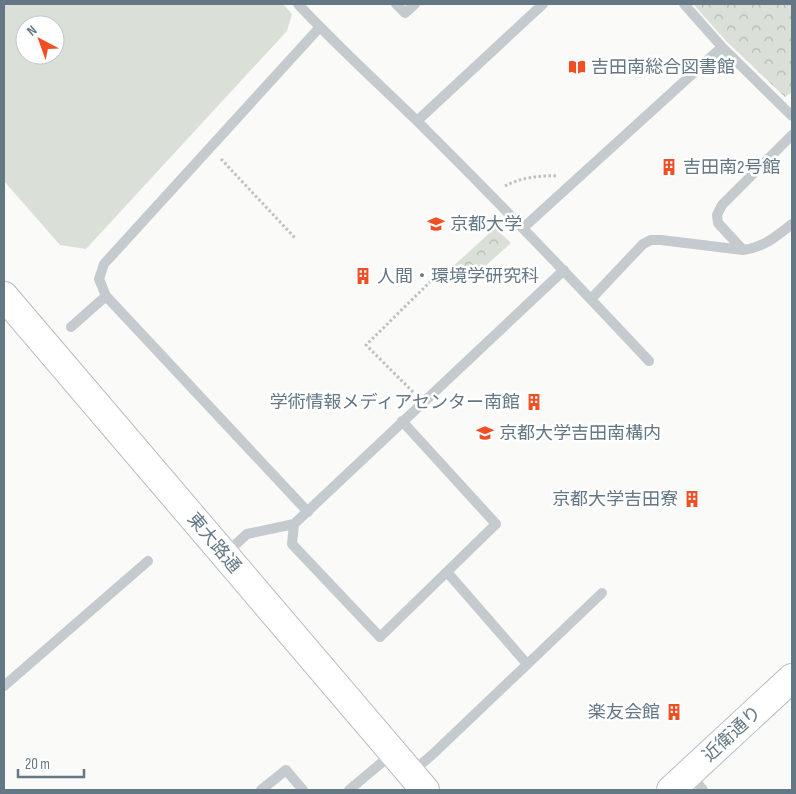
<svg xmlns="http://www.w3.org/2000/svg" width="796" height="794" font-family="'Sofia Sans Condensed','Noto Sans JP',sans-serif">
	<defs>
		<pattern id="forest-crowns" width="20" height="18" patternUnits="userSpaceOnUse" patternTransform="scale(1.25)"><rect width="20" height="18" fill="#dae0d7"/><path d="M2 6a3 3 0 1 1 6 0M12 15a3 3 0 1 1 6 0" fill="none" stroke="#b4bab4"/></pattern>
	</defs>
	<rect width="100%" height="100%" fill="#fafaf8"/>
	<path fill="url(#forest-crowns)" d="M693 4H792V92L785 97 726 41Z
		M495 228 511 243 465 284 450 269Z"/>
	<path fill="#dae0d7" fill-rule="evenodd" d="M4 4H283L292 14 287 31 86 249 60 245 4 181ZM25 25H55V55H25Z"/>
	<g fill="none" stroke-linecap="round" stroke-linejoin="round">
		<g stroke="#b7bec3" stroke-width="30">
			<path id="secondary" d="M671 790 792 678"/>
		</g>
		<g stroke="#b6bcc0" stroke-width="30">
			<path id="primary" d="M4 296 425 790"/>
		</g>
		<path stroke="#bdc1c4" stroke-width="3" stroke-dasharray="2.5 2.5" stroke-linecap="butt" d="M221 159 296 239
			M505 186C520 178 539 175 557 176
			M413 392 366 345 434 278"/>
		<path stroke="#c5cace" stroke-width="10" d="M298 4C336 45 377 82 417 121 496 199 573 280 649 361
			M396 4 405 13 415 4
			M684 4 722 47
			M417 121 543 4
			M523 228 722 47 792 116
			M743 250 718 223 717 215 722 205 792 135
			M591 299 643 244 651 240H661L743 250C765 247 775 237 792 224
			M71 327 106 296
			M308 512 106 296 99 279 104 264 320 27
			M294 524 292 544 380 637 496 524 402 421
			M225 554 247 534 294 524 564 270
			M447 572 527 664
			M4 686 148 561
			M412 772 433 754 602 593
			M690 773 703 790
			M261 790 286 770 303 790
			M349 790 392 754"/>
		<use href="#secondary" stroke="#fff" stroke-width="28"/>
		<use href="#primary" stroke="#fff" stroke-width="28"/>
	</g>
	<defs>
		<g id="library-bare" transform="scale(1.35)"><path d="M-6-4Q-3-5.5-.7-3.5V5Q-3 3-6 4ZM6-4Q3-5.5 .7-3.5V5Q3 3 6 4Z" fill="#ef4f23" stroke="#fff" stroke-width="2.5" paint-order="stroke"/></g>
		<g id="building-bare" transform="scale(1.35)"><path d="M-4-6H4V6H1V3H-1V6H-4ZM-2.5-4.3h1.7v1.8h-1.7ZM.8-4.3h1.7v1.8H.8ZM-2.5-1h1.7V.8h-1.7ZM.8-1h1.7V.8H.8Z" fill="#ef4f23" stroke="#fff" stroke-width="2.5" paint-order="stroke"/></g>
		<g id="university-bare" transform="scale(1.35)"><path d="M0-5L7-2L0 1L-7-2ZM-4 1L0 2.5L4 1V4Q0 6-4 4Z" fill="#ef4f23" stroke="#fff" stroke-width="2.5" paint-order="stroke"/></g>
	</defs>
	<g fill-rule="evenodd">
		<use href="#library-bare" x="577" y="67"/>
		<use href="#building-bare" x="669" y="167"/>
		<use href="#university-bare" x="436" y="224"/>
		<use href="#building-bare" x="363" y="276"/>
		<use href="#building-bare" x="534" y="402"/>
		<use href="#university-bare" x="485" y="433"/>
		<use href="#building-bare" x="692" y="499"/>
		<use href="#building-bare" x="674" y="712"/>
	</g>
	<g text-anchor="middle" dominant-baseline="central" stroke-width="5" stroke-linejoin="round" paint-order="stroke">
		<g font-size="18" fill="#637785" stroke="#fff" text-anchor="start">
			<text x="591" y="67">吉田南総合図書館</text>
			<text x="683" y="167">吉田南2号館</text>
			<text x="450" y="224">京都大学</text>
			<text x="377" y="276">人間・環境学研究科</text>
			<text x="520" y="402" text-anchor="end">学術情報メディアセンター南館</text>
			<text x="499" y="433">京都大学吉田南構内</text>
			<text x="678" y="499" text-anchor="end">京都大学吉田寮</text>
			<text x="660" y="712" text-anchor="end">楽友会館</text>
		</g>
		<g font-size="18" fill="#637785" stroke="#fff">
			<text transform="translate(214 543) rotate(50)">東大路通</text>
			<text transform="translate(732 734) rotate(-43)">近衛通り</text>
		</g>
	</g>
	<rect width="796" height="794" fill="none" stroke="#637785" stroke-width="10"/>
	<g transform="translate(40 40) rotate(319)"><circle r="24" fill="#ffffff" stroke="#c1c9ce"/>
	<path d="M0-4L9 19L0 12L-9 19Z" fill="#ef4f23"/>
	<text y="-8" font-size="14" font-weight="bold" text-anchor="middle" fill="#637785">N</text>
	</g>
	<path d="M18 769v8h66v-8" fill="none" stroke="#637785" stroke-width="2.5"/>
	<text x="25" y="769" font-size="15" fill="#637785" stroke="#ffffff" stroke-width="4" paint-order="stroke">20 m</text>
</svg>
